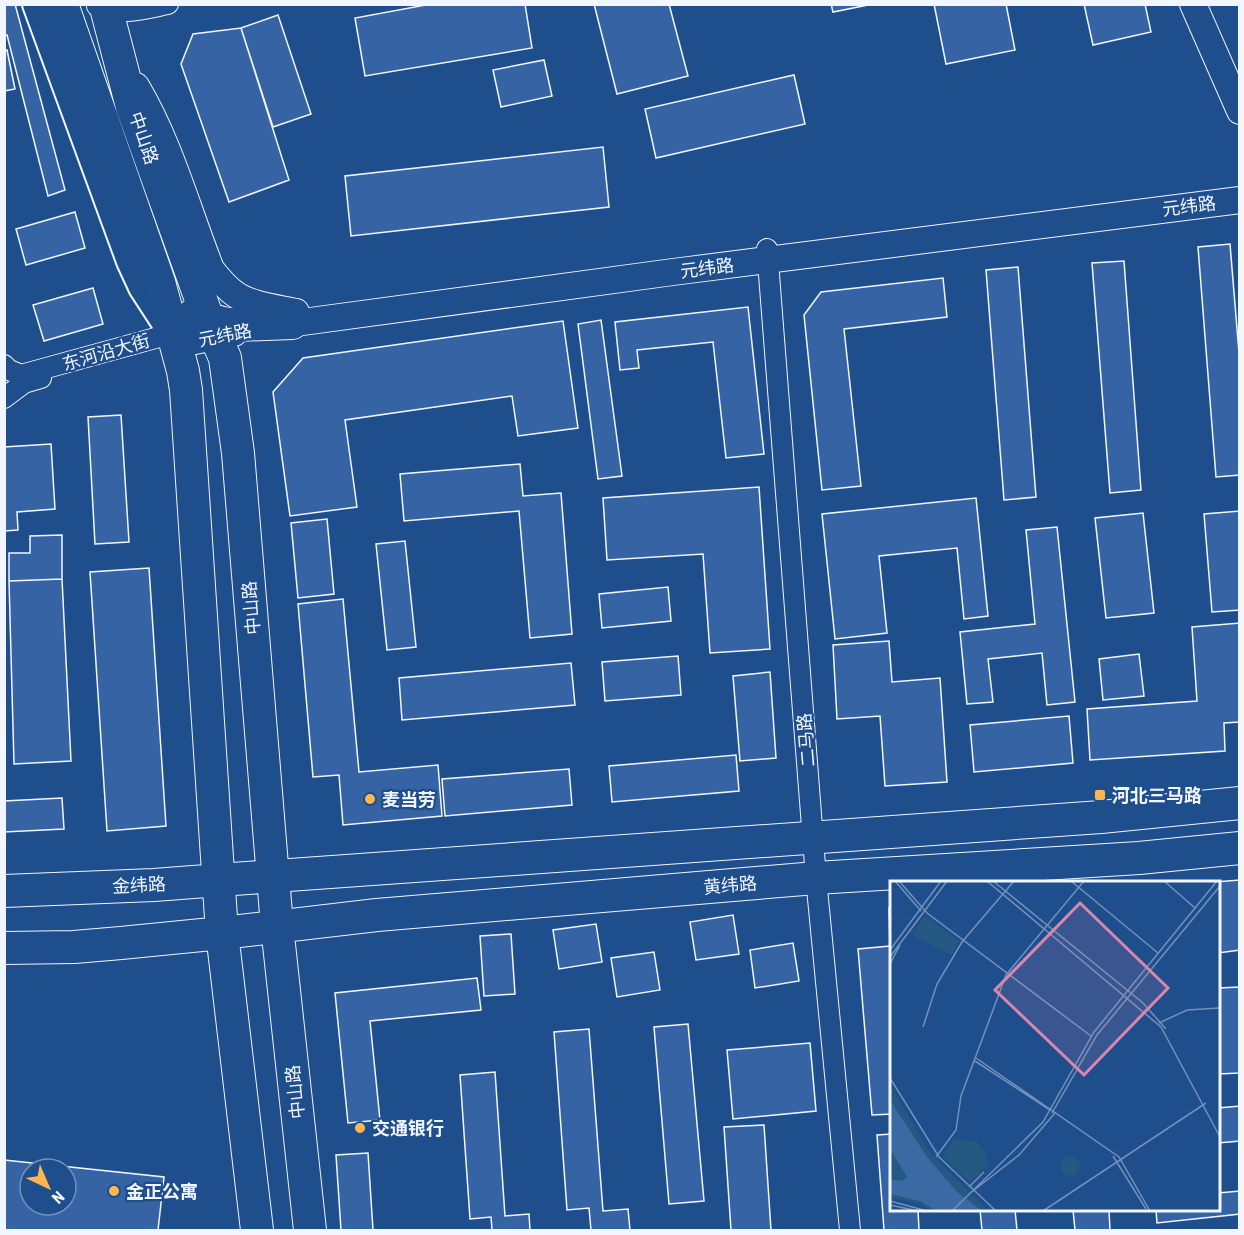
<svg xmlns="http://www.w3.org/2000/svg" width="1244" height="1235" font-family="'Roboto Condensed','Noto Sans SC',sans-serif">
	<rect width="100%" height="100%" fill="#1f4e8c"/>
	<path fill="#3563a3" stroke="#f2f6ff" stroke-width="1.5" fill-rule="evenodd" d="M4 4H15L65 190 48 196 7 35H4Z
		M431 4H525L532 48 365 76 355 18Z
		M594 4H669L688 76 617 94Z
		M831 4H873L833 12Z
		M934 4H1006L1015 50 946 64Z
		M1084 4H1145L1151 32 1093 45Z
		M278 15 311 114 273 127 241 28Z
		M241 28 289 180 229 202 181 64 193 34Z
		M7 50 15 89 4 91V51Z
		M544 60 552 96 501 107 493 70Z
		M794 75 805 124 656 158 645 109Z
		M603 147 609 207 351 236 345 176Z
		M75 212 85 248 26 265 16 229Z
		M1230 244 1240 365V475L1216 477 1198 247Z
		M1124 261 1141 490 1110 493 1092 263Z
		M1018 267 1036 497 1004 500 986 270Z
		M943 278 947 317 844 329 861 486 822 490 804 315 821 292Z
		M93 288 103 324 44 341 33 305Z
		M748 307 764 454 726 458 713 342 637 350 639 368 620 370 615 322Z
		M601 320 622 476 598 479 578 324Z
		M563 321 578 428 518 436 512 396 345 420 357 507 290 516 273 392 303 358Z
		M121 415 129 542 95 544 88 417Z
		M51 444 55 509 17 512 18 530 4 531V447Z
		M520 464 523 496 561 493 572 634 530 638 519 511 404 521 400 474Z
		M759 487 770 649 710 653 703 554 607 560 603 498Z
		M976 498 988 616 964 619 957 548 879 556 887 633 835 639 822 514Z
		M1240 511V610L1212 612 1204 514Z
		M1143 513 1154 613 1106 618 1095 518Z
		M327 519 334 594 298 598 291 523Z
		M1057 527 1075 702 1047 705 1042 653 988 659 993 702 967 704 960 632 1035 624 1026 530Z
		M62 535V579L9 581V553H30V536Z
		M405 541 416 647 387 650 376 544Z
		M149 568 166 826 107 831 90 572Z
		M62 579 71 761 14 764 9 581Z
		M668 587 671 621 602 628 599 594Z
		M343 599 359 772 438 765 442 816 343 825 339 775 313 777 298 604Z
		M1240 623V722L1224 723 1225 751 1090 760 1087 709 1197 701 1192 627Z
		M889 641 892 682 940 678 947 782 885 786 880 716 837 719 833 645Z
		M1139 654 1144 696 1103 700 1099 659Z
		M678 656 681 695 605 701 602 662Z
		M571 663 575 705 402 720 399 678Z
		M770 672 776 758 740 761 733 676Z
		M1069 716 1073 763 974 772 970 725Z
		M736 755 739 791 612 802 609 766Z
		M569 769 572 805 445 816 442 779Z
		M62 798 64 829 4 832V801Z
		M1240 880V950L1218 953V882H1214Z
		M889 908H892L890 946Z
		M733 915 739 954 696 960 690 922Z
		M596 924 602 962 559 969 553 930Z
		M511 934 515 994 484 996 480 936Z
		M793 943 799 981 755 988 750 950Z
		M890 946H892V1114L872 1115 858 949Z
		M654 952 660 990 617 997 611 958Z
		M477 978 481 1010 370 1021 380 1120 348 1123 335 993Z
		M1240 987V1073L1218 1074V988Z
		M688 1024 704 1201 669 1204 654 1027Z
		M589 1029 603 1211 628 1209 630 1230H591L589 1208 567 1210 554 1032Z
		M810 1043 816 1111 733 1119 727 1050Z
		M495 1072 505 1216 529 1214 530 1230H492L491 1217 470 1219 460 1075Z
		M1240 1106V1141L1218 1143V1108Z
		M764 1125 771 1230H731L724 1127Z
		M892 1134V1210H918L919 1230H884L877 1135Z
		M368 1153 373 1230H341L336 1155Z
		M4 1160 164 1177 158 1230H4ZM30 1169H66V1205H30Z
		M1240 1191V1214L1157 1223 1156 1210H1218V1193Z
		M980 1210H1015L1017 1230H982Z
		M1073 1210H1109L1110 1230H1075Z"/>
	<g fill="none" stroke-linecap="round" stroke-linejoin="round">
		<g stroke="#f2f6ff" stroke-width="22">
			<path id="minor" d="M97 6C122 16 143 9 168 4
				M767 249 816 878 850 1230
				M4 365 9 370 21 375 181 331
				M4 398 24 383 41 378"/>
		</g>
		<g stroke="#f2f6ff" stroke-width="28">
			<path id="tertiary" d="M1193 4 1240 111
				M136 86C170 143 187 208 211 269 218 278 225 287 235 294 250 305 278 308 296 312
				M273 326 673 272 1240 200
				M175 345 234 333"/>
		</g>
		<g stroke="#f2f6ff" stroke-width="32">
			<path id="secondary" d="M37 4 131 261 143 287 167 324"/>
		</g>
		<g stroke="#f2f6ff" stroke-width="34">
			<path id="primary" d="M62 4 159 282 183 371 186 390 222 933 257 1230
				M105 4 132 107 208 319 225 358 238 453 277 926 310 1230
				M194 314 222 323 238 325 292 323
				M4 891 154 885 219 880 1101 817 1240 803
				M4 948 74 947 121 943 222 933 377 915 816 878 1139 858 1240 848"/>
		</g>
		<use href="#minor" stroke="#1f4e8c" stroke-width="20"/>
		<use href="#tertiary" stroke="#1f4e8c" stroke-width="26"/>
		<use href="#secondary" stroke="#1f4e8c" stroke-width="28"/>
		<use href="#primary" stroke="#1f4e8c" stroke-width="32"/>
	</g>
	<g fill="#ffb74d" stroke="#1f4e8c" stroke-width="2">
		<rect x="1094" y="789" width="12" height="12" rx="3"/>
		<circle cx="370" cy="799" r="6"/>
		<circle cx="360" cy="1128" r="6"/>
		<circle cx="114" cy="1191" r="6"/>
	</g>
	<g text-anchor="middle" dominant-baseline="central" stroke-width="4.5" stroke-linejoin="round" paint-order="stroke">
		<g font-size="18" fill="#f2f6ff" stroke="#1f4e8c">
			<text transform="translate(144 138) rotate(71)">中山路</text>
			<text transform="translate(1189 206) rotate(-7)">元纬路</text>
			<text transform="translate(707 268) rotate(-7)">元纬路</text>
			<text transform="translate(225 335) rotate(-11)">元纬路</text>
			<text transform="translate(106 352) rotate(-16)">东河沿大街</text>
			<text transform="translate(251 608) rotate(-95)">中山路</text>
			<text transform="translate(806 740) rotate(-95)">二马路</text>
			<text transform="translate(139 885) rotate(-3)">金纬路</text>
			<text transform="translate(730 885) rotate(-5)">黄纬路</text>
			<text transform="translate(295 1092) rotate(-96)">中山路</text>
		</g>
		<g font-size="18" font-weight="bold" fill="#f2f6ff" stroke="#1f4e8c" text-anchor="start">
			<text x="1112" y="795">河北三马路</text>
			<text x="382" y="799">麦当劳</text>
			<text x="372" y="1128">交通银行</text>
			<text x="126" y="1191">金正公寓</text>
		</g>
	</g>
	<g transform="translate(890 881)">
		<rect width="330" height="330" fill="#1f4e8c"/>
		<path d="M35 35 69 60 62 74 22 54ZM0 204 40 272 98 330H42L25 321 0 317ZM64 258 87 261 94 269 99 284 80 301 53 276ZM170 285a10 10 0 1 1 20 0a10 10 0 1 1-20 0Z" fill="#245a82"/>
		<path d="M0 219 37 276 67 311 92 330H47L30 320 0 313V298L13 300 17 296 0 268Z" fill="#3b69a3"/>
		<path fill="none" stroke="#3b69a3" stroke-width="3" d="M0 240 45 306 65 324M0 249 38 308 62 327"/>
		<path fill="none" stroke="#7391ba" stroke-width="1.5" d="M5 0 31 30M9 0 37 32 201 155M97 0 271 146 330 256M103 0 253 122 276 148M181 0 268 72M274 0 305 27M0 69 51 0M0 76 57 0M0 83 10 64M269 142 297 129 330 127M33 146 47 103 72 61 124 0M86 177 229 276 260 330M85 180 160 229M0 197 49 276 106 330M162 232 207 154 330 5M223 275 256 328M46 276 66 249 71 215 116 94 194 0M79 306 94 291M79 313 129 274 165 232M0 320 37 330M0 324 28 330M62 330 153 241 204 151 327 0M153 330 316 222"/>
		<path fill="#da87ad" fill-opacity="0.15" stroke="#da87ad" stroke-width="3" d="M190 22 278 107 194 194 105 109Z"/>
		<rect width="330" height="330" fill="none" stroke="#f2f6ff" stroke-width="3"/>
	</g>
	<rect width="1244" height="1235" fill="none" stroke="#f2f6ff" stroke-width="12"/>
	<g transform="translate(48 1187) rotate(136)"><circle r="28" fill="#1f4e8c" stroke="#7391ba" stroke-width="1.5"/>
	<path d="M0-4.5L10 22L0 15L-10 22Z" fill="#ffb74d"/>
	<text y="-9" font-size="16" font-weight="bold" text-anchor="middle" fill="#f2f6ff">N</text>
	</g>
</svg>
